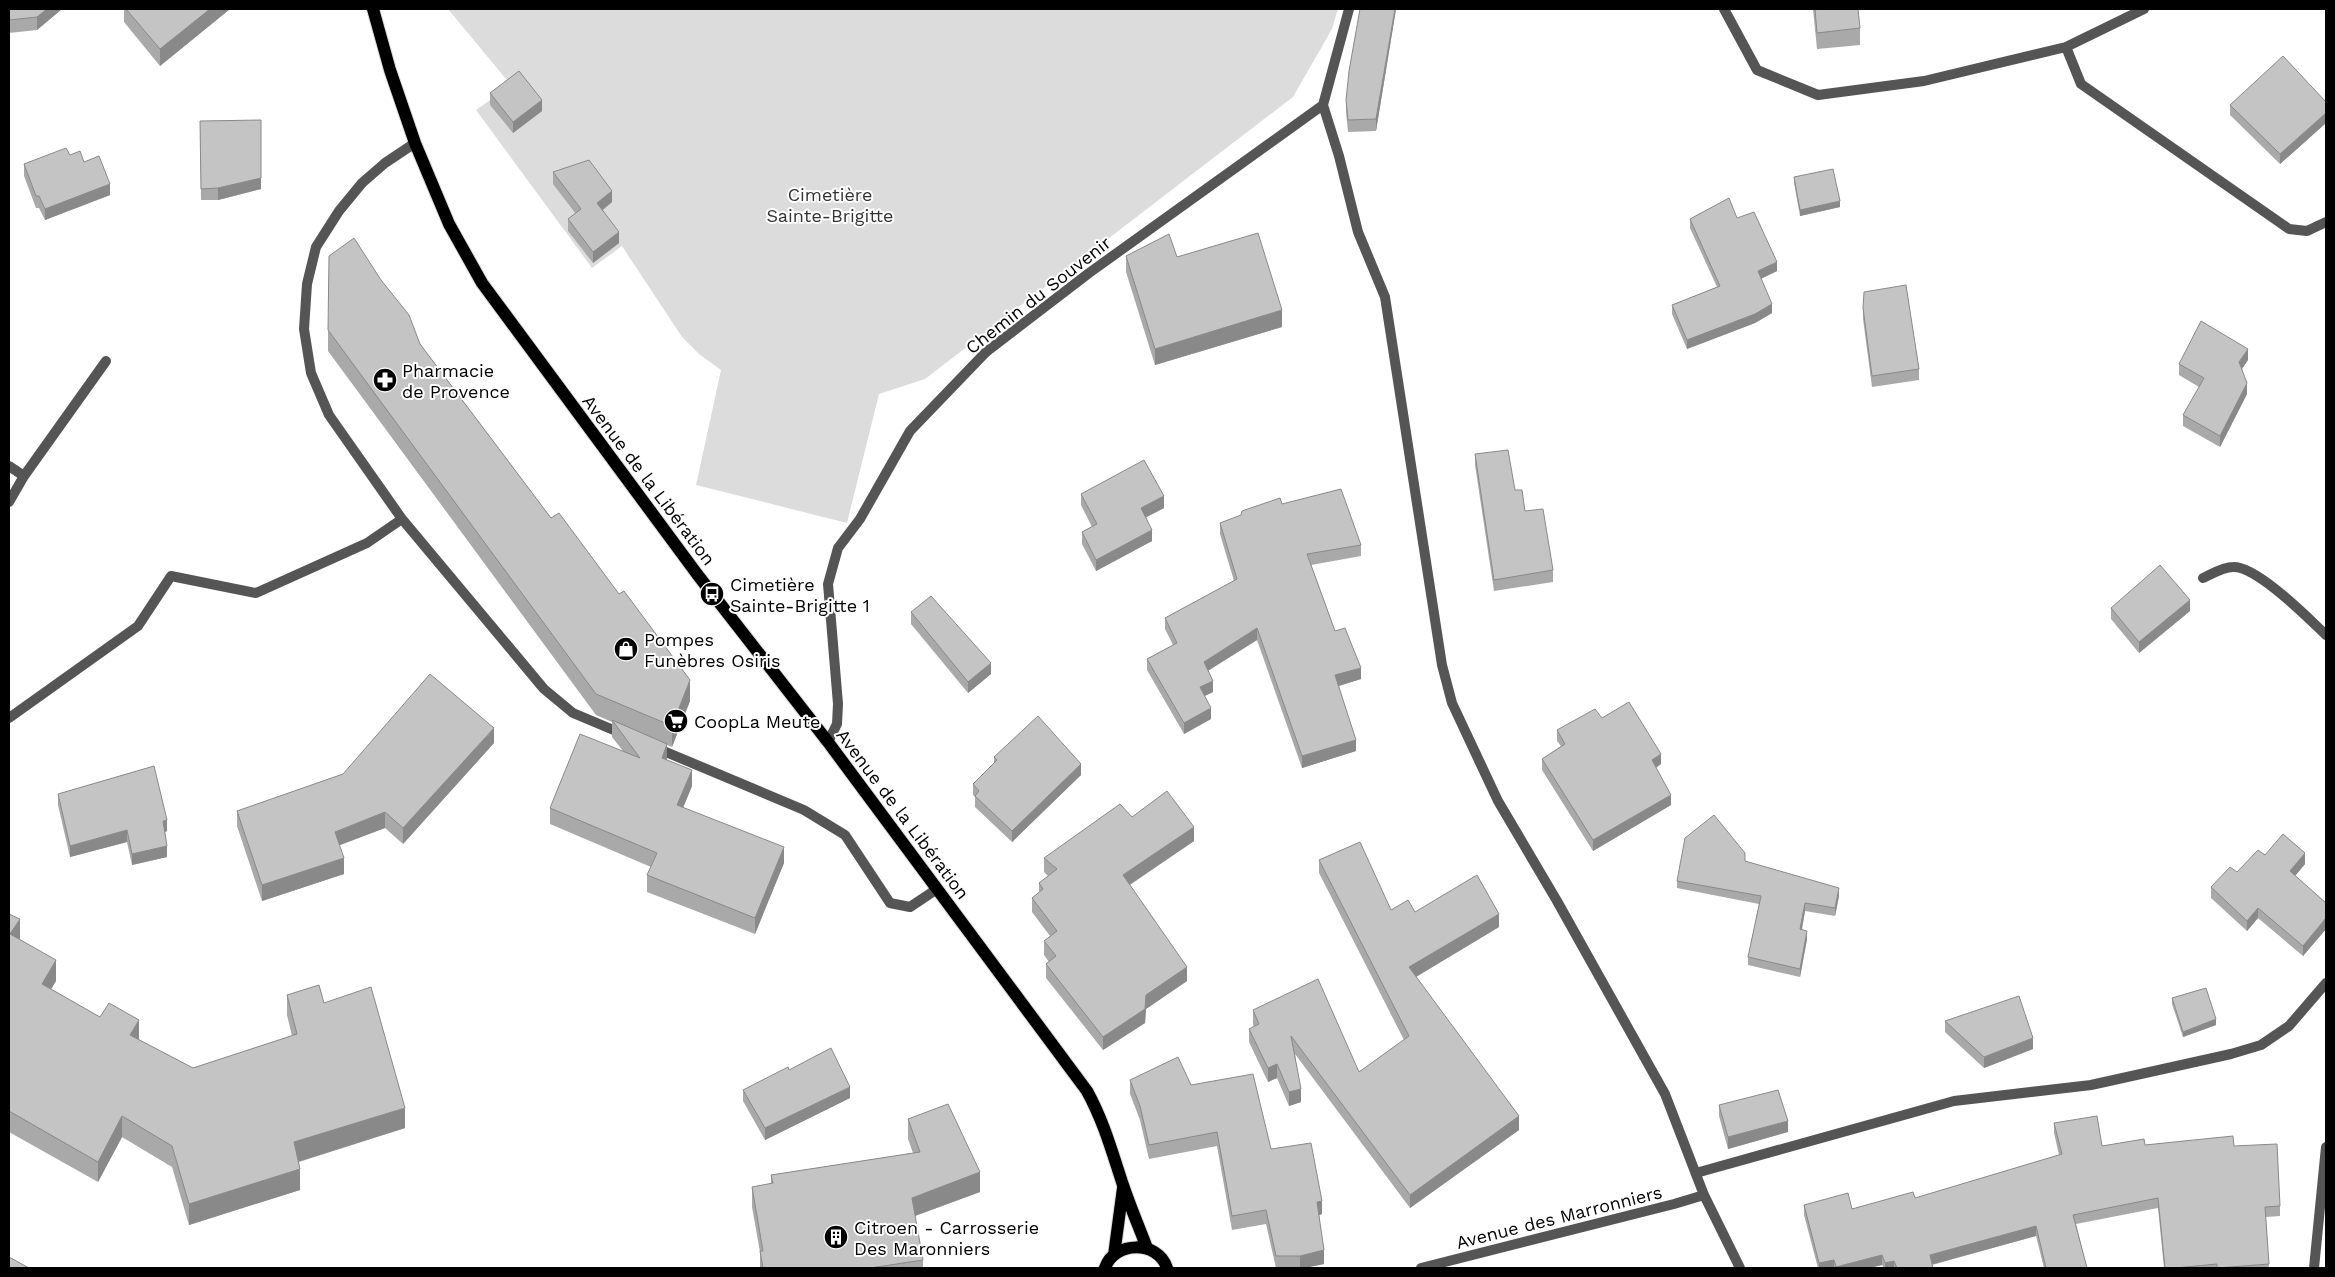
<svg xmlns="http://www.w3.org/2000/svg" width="2335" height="1277" font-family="'Work Sans',sans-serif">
	<rect width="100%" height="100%" fill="#fff"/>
	<path fill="#dcdcdc" d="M448 9H1338L1332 29 1293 97 925 379 879 394 847 523 696 485 721 370 699 354 682 337 622 246 592 268 476 110 511 85Z"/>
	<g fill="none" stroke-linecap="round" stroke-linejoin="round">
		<g stroke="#dbdbdb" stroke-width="14">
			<path id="primary" d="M373 9 390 70 415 143 449 224 482 283 697 574 828 742 1087 1091C1104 1122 1112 1152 1123 1185 1130 1206 1139 1227 1147 1248
				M1114 1255 1123 1188
				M1105 1268C1114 1241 1158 1240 1167 1268"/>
		</g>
		<path stroke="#555" stroke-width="10" d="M9 466 24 476
			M9 502 24 476 106 361"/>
		<path stroke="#555" stroke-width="10" d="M1724 9 1757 70 1818 95 1924 81 2066 47 2144 9
			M2066 47 2081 84 2289 229 2307 231 2326 222
			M1323 105 1339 156 1358 232 1385 297 1442 665 1452 703 1498 801 1557 901 1665 1094 1704 1195 1740 1268
			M1323 105 1349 9
			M415 143 385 163 362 183 339 211 316 247 307 284 304 329 311 373 329 415 402 519 544 689 573 713 623 734
			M2203 578C2212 574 2223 567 2233 567 2257 566 2308 618 2326 635
			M9 718 138 626 171 576 256 593 367 543 402 519
			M828 742 837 724 838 704 828 584 838 548 860 519 910 431 986 352 1089 273 1323 105
			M654 747 804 810 845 835 890 903 910 907 937 889
			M1696 1173 1954 1101 2091 1085 2231 1054 2261 1045 2289 1026 2326 983
			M1421 1268 1674 1204 1704 1195
			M2314 1268 2326 1147"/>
		<use href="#primary" stroke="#000" stroke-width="12"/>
	</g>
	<path fill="#a9a9a9" d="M9 9H62L37 30 9 33Z
		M124 9H230L160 66 124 22Z
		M1396 9 1376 131 1348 132 1346 112V100Z
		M1813 9H1858L1860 28V45L1817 49Z
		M490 93 542 111 513 133 490 105Z
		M2326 102V123L2280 164 2230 115V105Z
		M200 121 261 189 218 200H201Z
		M70 155 84 162 110 195 45 220 39 208H36L24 176V164Z
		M553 172 612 202 603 210 619 243 593 263 568 231V219L576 214 553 184Z
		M1794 177 1840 207 1800 216 1794 183Z
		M1737 218 1777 271 1761 279 1772 313 1755 323 1687 349 1672 314V305L1717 287 1690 228V219Z
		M1126 256 1177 257 1282 327 1155 365 1126 272Z
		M1863 308 1919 369V380L1872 387 1863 319Z
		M328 330 420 344 551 518 690 701 672 747 667 745V760L692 786 683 808 784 863 755 934 647 892V875L651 867 550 824V808L623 751 612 737V722L596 715 328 351Z
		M2248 360 2242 369 2247 394 2220 447 2183 426V415L2199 387 2179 375V364Z
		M1475 454 1515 490 1553 570V582L1494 591 1475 465Z
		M1081 494 1164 508 1146 517 1152 541 1096 571 1082 544V532L1092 527 1081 505Z
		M1282 504 1361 545V556L1311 565 1335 631 1361 679 1339 686 1356 751 1302 768 1257 640 1208 671 1213 692 1205 696 1211 719 1184 734 1147 670V659L1173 645 1165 629V618L1234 581 1220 534V523Z
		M2111 608 2190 611 2139 653 2111 619Z
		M911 612 991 674 968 693 911 624Z
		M1602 718 1661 764 1656 768 1671 805 1593 851 1542 770V759L1561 746 1557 741V730Z
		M494 743 403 844 385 828 339 845 344 874 262 901 237 826V811Z
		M994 757 1081 775 1012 842 975 807V797L973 795V784L994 763Z
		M58 794 167 831 165 832 167 857 132 865 127 842 70 857 58 805Z
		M1132 817 1194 841 1130 885 1187 981 1146 1009 1145 1023 1103 1050 1046 978V964L1049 962 1044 955V941L1050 936 1032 912V898L1039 892V883L1048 876 1044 872V858Z
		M2265 855 2305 864 2295 876 2326 903V929L2303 956 2258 918 2247 931 2211 898V887Z
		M1319 860 1391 910 1415 912 1499 927 1416 977 1519 1130 1410 1208 1295 1054 1301 1102 1289 1106 1277 1078 1268 1082 1249 1042V1029L1254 1027 1253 1024V1010L1359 1072 1404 1040 1319 873Z
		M1745 861 1839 896 1835 916 1805 911 1802 930 1807 939 1800 977 1748 965V957L1759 904 1677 888V881Z
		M9 914 20 940 56 981 51 989 139 1040 193 1068 292 1036 287 1015V995L324 1003 405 1128 299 1162 300 1190 189 1225 172 1167 122 1137 98 1182 9 1132Z
		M2172 998 2216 1025 2183 1037 2172 1004Z
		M1945 1021 2033 1049 1984 1068 1945 1032Z
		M789 1070 850 1098 765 1140 743 1101V1090Z
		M1130 1080 1191 1085 1271 1149 1322 1214 1319 1215 1324 1264 1304 1268H1276L1266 1224 1232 1230 1217 1146 1149 1159 1140 1120 1130 1094Z
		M1719 1105 1788 1132 1728 1149 1719 1116Z
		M908 1119 980 1192 915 1216 923 1260V1268H760V1252L752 1207V1187L771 1184V1175L913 1153 908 1139Z
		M2054 1123 2102 1146 2145 1145 2234 1146 2280 1206V1216L2266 1217 2269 1268H2164L2158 1208 2076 1224 2087 1268H2044L2036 1236 1932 1265 1933 1268H1884L1882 1265 1869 1268H1818L1804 1215V1205L1852 1209 1915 1198 2059 1155 2054 1133Z"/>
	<path fill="#898989" d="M47 9H62L37 30V17Z
		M210 9H230L160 66V49Z
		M1395 9H1396L1376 131V119Z
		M542 100V111L513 133V122Z
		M2326 113V123L2280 164V154Z
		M261 120V189L218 200V188Z
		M110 184V195L45 220V209Z
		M612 191V202L597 214V203Z
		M1840 201V207L1800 216V210Z
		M619 232V243L593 263V252Z
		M1777 262V271L1758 280V271Z
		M1772 304V313L1755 323 1687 349V340Z
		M1282 310V327L1155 365V349Z
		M2248 349V360L2239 373V362Z
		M2247 383V394L2220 447V436Z
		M1164 496V508L1141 520V508Z
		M1152 530V541L1096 571V560Z
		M2190 600V611L2139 653V642Z
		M1257 628V640L1204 673V662Z
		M991 663V674L968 693V682Z
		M1361 668V679L1335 687V675Z
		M690 680V701L672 747V726Z
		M1213 681V692L1200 698V687Z
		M1211 708V719L1184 734V723Z
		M494 728V743L403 844V828Z
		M1356 740V751L1302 768V756Z
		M667 744V760L662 758Z
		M1661 754V764L1652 770V760Z
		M1081 764V775L1012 842V831Z
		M692 770V786L677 822V805Z
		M1671 795V805L1593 851V840Z
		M385 812V828L335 847V832Z
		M167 820V831L163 833V821Z
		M1194 827V841L1123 889V875Z
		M127 830V842L70 857V846Z
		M167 846V857L132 865V854Z
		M784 847V863L755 934V918Z
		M2305 853V864L2290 882V871Z
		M344 858V874L262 901V885Z
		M1839 888V896L1835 916V908Z
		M1805 903V911L1800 937V929Z
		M2258 908V918L2247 931V921Z
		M1499 914V927L1409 981V967Z
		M2326 918V929L2303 956V946Z
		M20 919V940L10 934Z
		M1807 931V939L1800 977V969Z
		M56 960V981L42 1004V984Z
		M1187 967V981L1146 1009 1145 1023 1103 1050V1037L1146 995Z
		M2216 1019V1025L2183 1037V1032Z
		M139 1020V1041L130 1035Z
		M2033 1038V1049L1984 1068V1057Z
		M1277 1064V1078L1268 1082V1068Z
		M850 1087V1098L765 1140V1128Z
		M1301 1089V1102L1289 1106V1092Z
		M405 1108V1128L294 1163V1142Z
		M122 1116V1137L98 1182V1162Z
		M1519 1116V1130L1410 1208V1195Z
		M1788 1121V1132L1728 1149V1137Z
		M300 1169V1190L189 1225V1204Z
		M980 1172V1192L912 1217V1198Z
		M1322 1201V1214L1317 1216V1202Z
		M2036 1226V1236L1930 1265V1255Z
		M1324 1250V1264L1304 1268H1300V1256Z
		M1882 1255V1265L1869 1268H1836V1267Z
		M1834 1260V1268H1819V1263Z
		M1894 1261V1268H1885V1263Z"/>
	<path fill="#c4c4c4" stroke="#898989" d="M9 9H47L37 17 9 20Z
		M126 9H210L160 49Z
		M1360 9H1395L1376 119 1348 120 1346 100 1349 71Z
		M1815 9H1858L1860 28 1817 33Z
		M2283 56 2326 102V113L2280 154 2230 105Z
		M519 71 542 100 513 122 490 93Z
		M261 120V178L218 188 201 189 200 121Z
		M66 148 70 155 80 151 84 162 99 156 110 184 45 209 39 196H36L24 164Z
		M589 160 612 191 597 203 619 232 593 252 568 219 581 209 553 172Z
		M1833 169 1840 201 1800 210 1794 177Z
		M1729 198 1737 218 1754 212 1777 262 1758 271 1772 304 1755 314 1687 340 1672 305 1720 286 1690 219Z
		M1258 233 1282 310 1155 349 1126 256 1169 234 1177 257Z
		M354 238 381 280 409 315 420 344 551 518 559 513 619 594 624 591 690 680 672 726 596 694 328 330 329 256Z
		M1906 285 1919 369 1872 376 1863 308 1864 292Z
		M2201 321 2248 349 2239 362 2247 383 2220 436 2183 415 2204 378 2179 364Z
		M1508 450 1515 490H1522L1525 511 1543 509 1553 570 1494 580 1475 454Z
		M1144 460 1164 496 1141 508 1152 530 1096 560 1082 532 1097 524 1081 494Z
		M1341 489 1361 545 1307 554 1335 631 1345 628 1361 668 1335 675 1356 740 1302 756 1257 628 1204 662 1213 681 1200 687 1211 708 1184 723 1147 659 1177 643 1165 618 1237 579 1220 523 1241 515 1242 511 1280 498 1282 504Z
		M2160 565 2190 600 2139 642 2111 608Z
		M931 596 991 663 968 682 911 612Z
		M430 674 494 728 403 828 385 812 335 832 344 858 262 885 237 811 343 774Z
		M1629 702 1661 754 1652 760 1671 795 1593 840 1542 759 1565 744 1557 730 1595 709 1602 718Z
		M1038 716 1081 764 1012 831 975 796 979 791 973 784 997 760 994 757Z
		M612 720 667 744 662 758 692 770 677 805 784 847 755 918 647 875 657 853 550 808 580 734 640 758Z
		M154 766 167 820 163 821 167 846 132 854 127 830 70 846 58 794Z
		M1167 791 1194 827 1123 875 1187 967 1146 995 1145 1009 1103 1037 1046 964 1056 956 1044 941 1057 931 1032 898 1043 889 1039 883 1057 869 1044 858 1120 804 1132 817Z
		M1714 815 1745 853V861L1839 888 1835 908 1805 903 1800 929 1807 931 1800 969 1748 957 1761 896 1677 881 1685 838Z
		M2283 834 2305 853 2290 871 2326 903V918L2303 946 2258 908 2247 921 2211 887 2230 867 2237 872 2258 850 2265 855Z
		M1360 842 1391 910 1408 900 1415 912 1477 875 1499 914 1409 967 1519 1116 1410 1195 1291 1036 1301 1089 1289 1092 1277 1064 1268 1068 1249 1029 1259 1024 1253 1010 1318 979 1359 1072 1409 1036 1319 860Z
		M9 914 20 919 10 934 56 960 42 984 100 1017 109 1003 139 1020 130 1035 193 1068 297 1034 287 995 319 985 324 1003 371 987 405 1108 294 1142 300 1169 189 1204 172 1146 122 1116 98 1162 9 1111Z
		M2206 988 2216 1019 2183 1032 2172 998Z
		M2019 996 2033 1038 1984 1057 1945 1021Z
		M831 1048 850 1087 765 1128 743 1090 788 1067 789 1070Z
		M1178 1057 1191 1085 1253 1074 1271 1149 1311 1143 1322 1201 1317 1202 1324 1250 1300 1256H1276L1266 1210 1232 1216 1217 1132 1149 1145 1140 1106 1130 1080Z
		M1778 1090 1788 1121 1728 1137 1719 1105Z
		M948 1104 980 1172 912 1198 923 1260 870 1268H763L760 1251H763L752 1187 773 1183 771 1175 920 1152 908 1119Z
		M2097 1116 2102 1146 2144 1139 2145 1145 2233 1136 2234 1146 2277 1144 2280 1206 2265 1207 2269 1264 2217 1268V1264L2175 1268H2165L2158 1198 2073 1215 2087 1268H2046L2036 1226 1930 1255 1933 1268H1897L1894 1261 1885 1263 1882 1255 1836 1267 1834 1260 1819 1263 1804 1205 1848 1193 1852 1209 1913 1192 1915 1198 2062 1154 2054 1123Z
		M9 1257 29 1268H9Z"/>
	<defs>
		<g id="pharmacy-disc" transform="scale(1.25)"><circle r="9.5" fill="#000" stroke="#fff"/><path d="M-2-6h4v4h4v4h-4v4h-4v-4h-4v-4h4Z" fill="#fff"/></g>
		<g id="bus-disc" transform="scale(1.25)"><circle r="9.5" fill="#000" stroke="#fff"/><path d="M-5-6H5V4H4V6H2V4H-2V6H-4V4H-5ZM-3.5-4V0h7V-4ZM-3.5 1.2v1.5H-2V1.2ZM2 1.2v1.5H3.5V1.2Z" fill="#fff"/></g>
		<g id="shop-disc" transform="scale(1.25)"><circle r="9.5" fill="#000" stroke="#fff"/><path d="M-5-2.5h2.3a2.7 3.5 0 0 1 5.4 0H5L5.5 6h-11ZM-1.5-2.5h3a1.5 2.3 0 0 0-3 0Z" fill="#fff"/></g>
		<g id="supermarket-disc" transform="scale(1.25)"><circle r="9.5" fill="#000" stroke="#fff"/><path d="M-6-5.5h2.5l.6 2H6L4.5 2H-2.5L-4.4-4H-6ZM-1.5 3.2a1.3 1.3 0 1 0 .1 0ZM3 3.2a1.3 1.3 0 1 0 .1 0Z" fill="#fff"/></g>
		<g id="building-disc" transform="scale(1.25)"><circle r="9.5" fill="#000" stroke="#fff"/><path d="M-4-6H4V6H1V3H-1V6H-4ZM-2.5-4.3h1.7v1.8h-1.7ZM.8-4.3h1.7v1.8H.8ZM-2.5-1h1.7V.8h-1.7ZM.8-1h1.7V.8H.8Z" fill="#fff"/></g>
	</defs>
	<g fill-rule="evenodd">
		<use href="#pharmacy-disc" x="385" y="380"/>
		<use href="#bus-disc" x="712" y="594"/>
		<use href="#shop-disc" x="626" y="649"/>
		<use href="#supermarket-disc" x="676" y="721"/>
		<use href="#building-disc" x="836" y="1237"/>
	</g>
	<g text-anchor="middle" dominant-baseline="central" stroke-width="4" stroke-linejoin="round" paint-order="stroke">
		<g font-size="18" fill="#333" stroke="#fff">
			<text x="830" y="194">Cimetière<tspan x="830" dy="21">Sainte-Brigitte</tspan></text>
		</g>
		<g font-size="18" fill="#000" stroke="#fff">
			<text transform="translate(1038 295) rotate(-38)">Chemin du Souvenir</text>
			<text transform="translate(649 480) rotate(53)">Avenue de la Libération</text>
			<text transform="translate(903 814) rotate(53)">Avenue de la Libération</text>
			<text transform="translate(1559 1217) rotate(-14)">Avenue des Marronniers</text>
		</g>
		<g font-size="18" fill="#000" stroke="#fff" text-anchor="start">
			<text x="402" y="370">Pharmacie<tspan x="402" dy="21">de Provence</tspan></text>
			<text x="730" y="584">Cimetière<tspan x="730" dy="21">Sainte-Brigitte 1</tspan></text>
			<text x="644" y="639">Pompes<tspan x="644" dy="21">Funèbres Osiris</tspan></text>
			<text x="694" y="721">CoopLa Meute</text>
			<text x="854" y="1227">Citroen - Carrosserie<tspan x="854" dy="21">Des Maronniers</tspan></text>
		</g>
	</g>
	<rect width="2335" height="1277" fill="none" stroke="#000000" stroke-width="20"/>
</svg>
